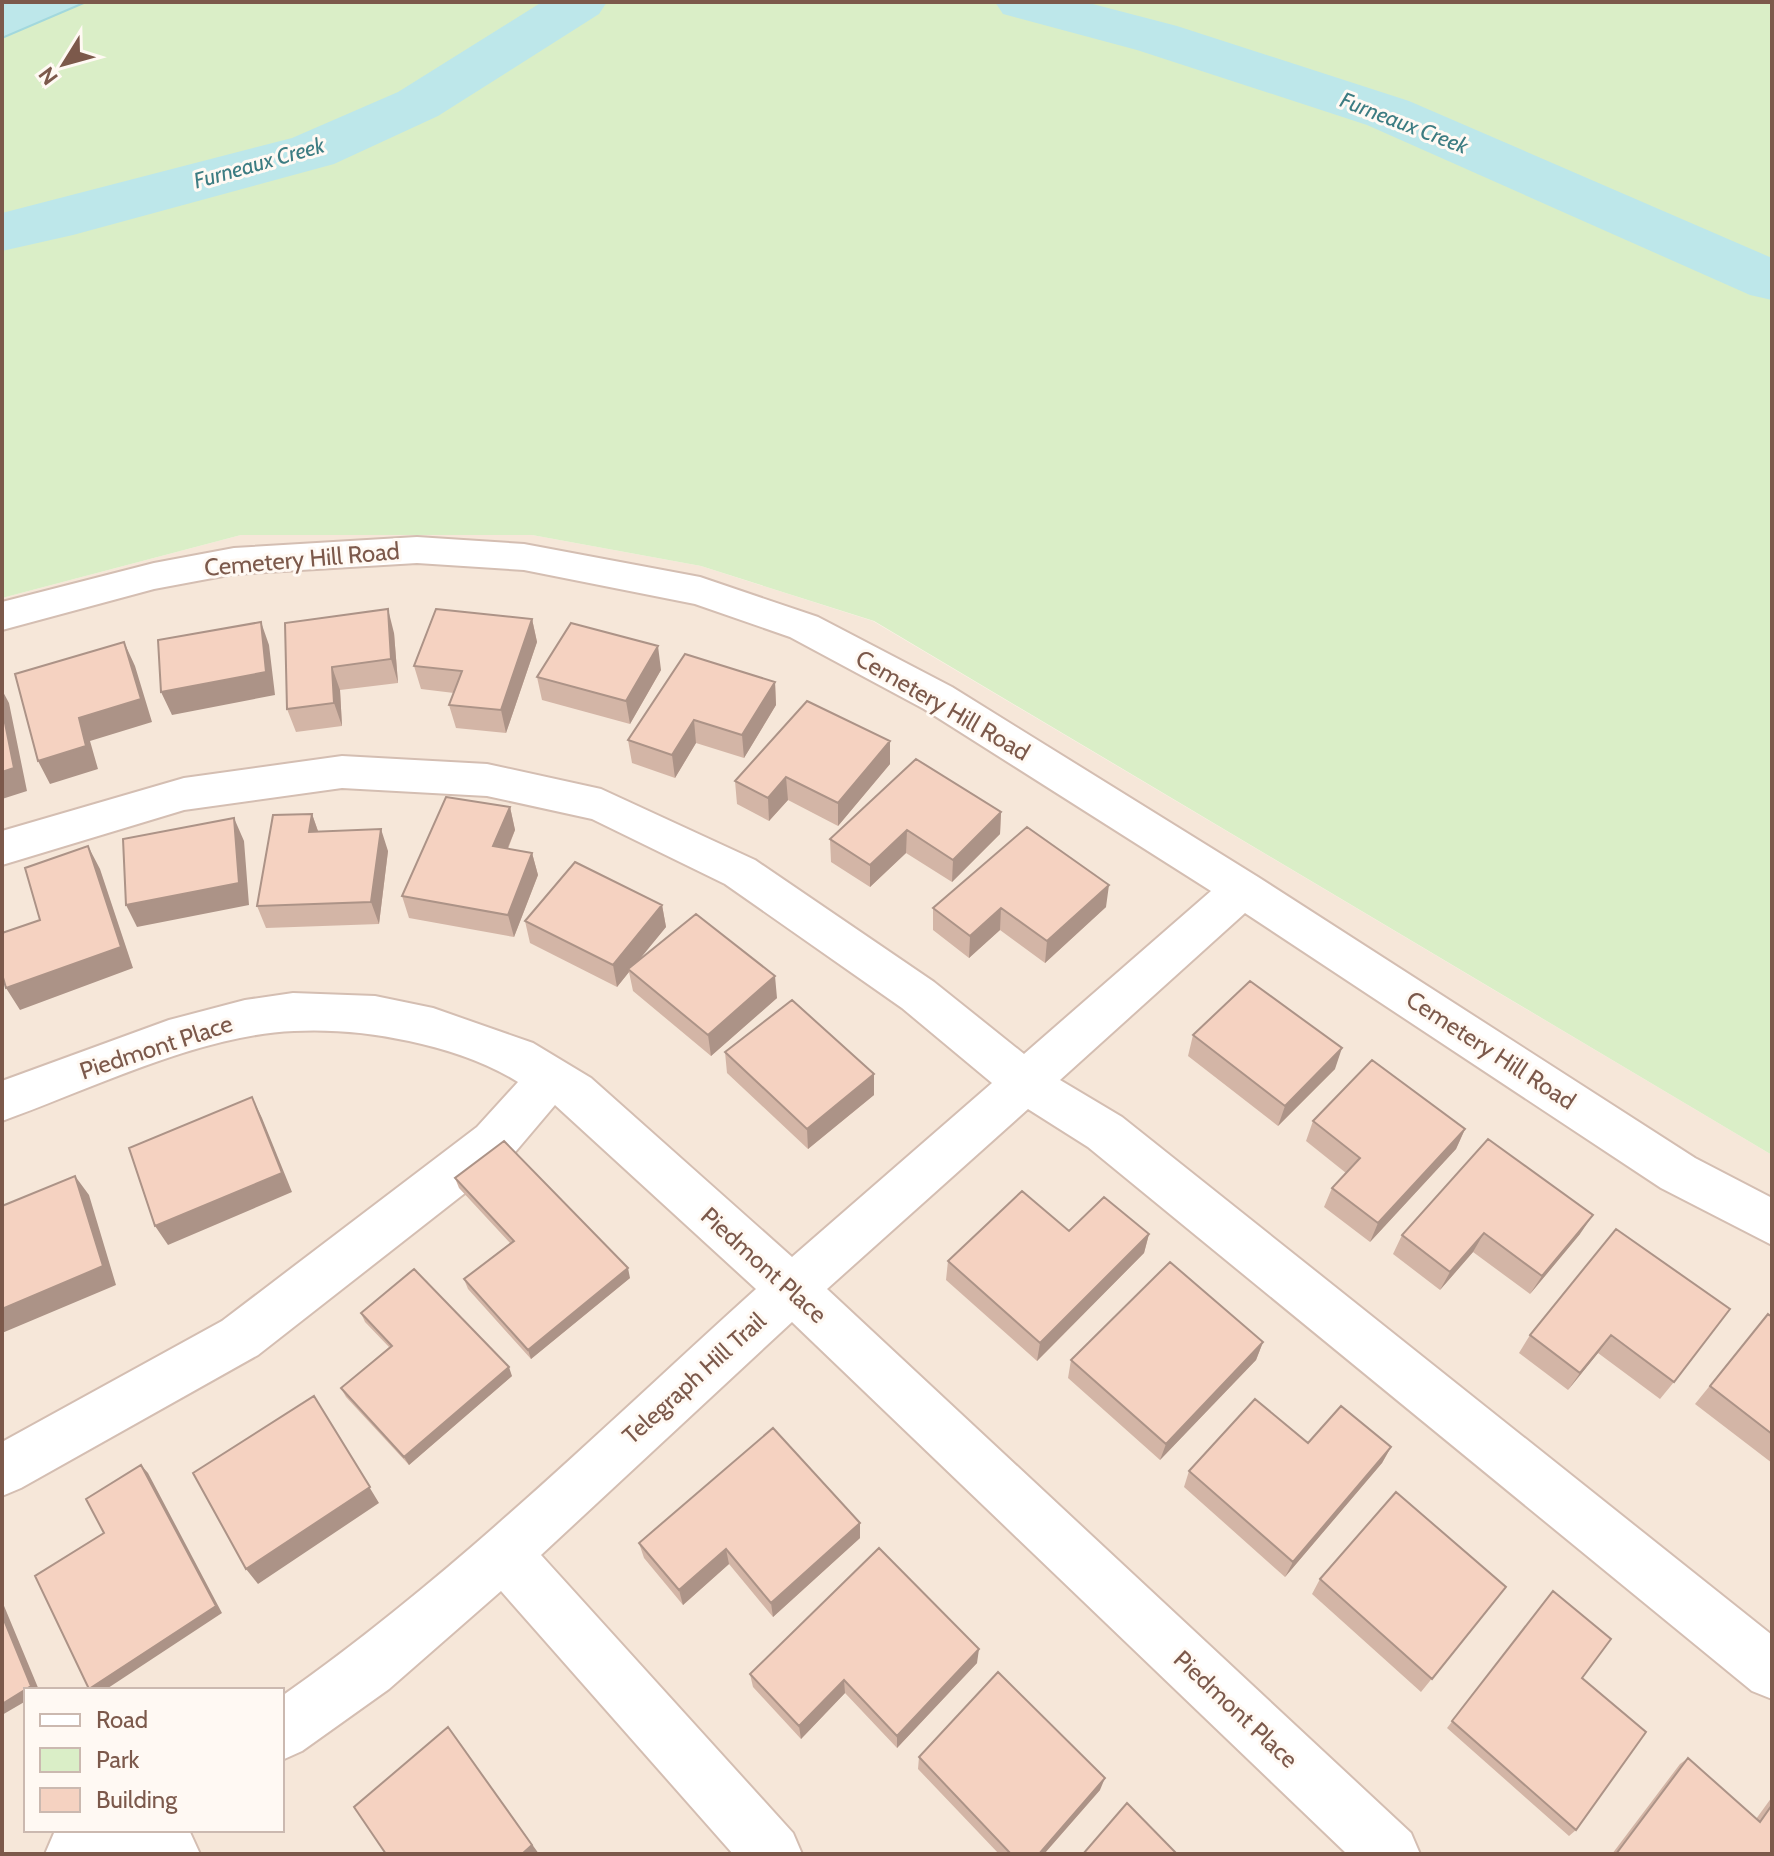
<svg xmlns="http://www.w3.org/2000/svg" width="1774" height="1856" font-family="Cabin,sans-serif">
	<rect width="100%" height="100%" fill="#fef5eb"/>
	<path fill="#f6e7d9" fill-rule="evenodd" d="M241 535H532L701 566 873 621 1772 1155V1854H2V598ZM26 1690H282V1830H26Z"/>
	<path fill="#daeec7" d="M2 2H1772V1155L874 621 701 566 532 535H241L2 598Z"/>
	<path fill="#bde7ea" stroke="#a2d8dd" stroke-width="2" d="M2 2H86L2 38Z"/>
	<g fill="none" stroke-linecap="round" stroke-linejoin="round">
		<path fill="#bde7ea" fill-rule="evenodd" d="M542 2H607L599 14 438 116 334 164 73 235 2 251V213L292 138 398 92Z
			M995 2H1085L1177 26 1409 101 1772 258V300L1750 295 1367 125 1137 50 1003 14Z"/>
		<g stroke="#d4beb2" stroke-width="4">
			<path id="minor" d="M417 537 524 544 700 577 818 617 952 687 1258 877 1695 1158 1772 1198V1245L1661 1188 1245 913 1060 1080 1122 1117 1772 1635V1699L1752 1691 1088 1147 1028 1109 827 1289 1411 1833 1420 1854H1347L792 1322 541 1555 793 1833 802 1854H733L501 1591 389 1689 302 1751 282 1760V1696C452 1577 602 1428 756 1289L555 1105 511 1157 258 1355 21 1488 2 1496V1442L222 1321 477 1127 518 1082C486 1062 446 1049 409 1041 372 1033 332 1029 294 1031 199 1035 91 1089 2 1121V1081L169 1020 245 1000 293 993 375 996 433 1008 533 1043 591 1078 792 1257 992 1083 902 1008 725 884 592 819 487 796 342 788 184 810 2 865V831L184 778 342 756 487 764 601 789 755 860 934 982 1024 1054 1211 891 924 709 790 637 695 604 524 570 417 563 234 574 154 589 2 630V602L154 563 234 548Z
				M60 1830H189L200 1854H45L54 1833Z"/>
		</g>
		<use href="#minor" fill="#fff" fill-rule="evenodd"/>
	</g>
	<path fill="#d3b5a6" d="M532 619 537 642 506 733 456 728 449 705 454 693 421 689 414 666Z
		M285 623 394 633 398 683 340 690 342 726 296 732 287 709Z
		M661 670 630 724 542 700 537 677Z
		M775 682 776 705 744 758 696 743 675 778 632 763 628 740Z
		M890 741V764L838 826 788 800 769 821 737 804 735 781Z
		M510 807 515 830 508 849 532 853 538 875 514 937 409 918 402 896Z
		M1001 812 1000 834 952 882 906 853 870 887 831 862 830 839Z
		M312 814 318 831 388 851 379 924 266 928 257 906Z
		M662 905 666 927 637 962 777 998 711 1056 633 991 629 972 617 987 530 943 525 921Z
		M1106 907 1045 963 1000 930 969 958 933 930V908Z
		M1193 1035 1335 1069 1278 1126 1188 1056Z
		M725 1052 874 1074V1095L808 1149 727 1073Z
		M1313 1121 1465 1129 1456 1149 1370 1242 1324 1207 1332 1188 1346 1173 1306 1141Z
		M1488 1139 1580 1234 1530 1294 1473 1252 1440 1290 1393 1254 1402 1235Z
		M455 1178 630 1278 531 1359 468 1289 464 1279 510 1243 459 1188Z
		M1616 1229 1674 1382 1660 1399 1598 1353 1568 1390 1519 1353 1530 1335Z
		M1069 1231 1149 1234 1144 1253 1037 1361 946 1280 948 1261Z
		M361 1313 512 1376 409 1465 346 1397 341 1388 389 1347 365 1322Z
		M1768 1314 1772 1317V1463L1695 1404Z
		M1263 1342 1256 1360 1160 1460 1068 1378 1071 1360Z
		M1308 1443 1391 1447 1382 1463 1285 1577 1184 1487 1189 1471Z
		M860 1538 773 1617 729 1564 683 1605 644 1558 639 1543Z
		M1320 1579 1506 1587 1421 1692 1312 1594Z
		M1553 1591 1576 1830 1569 1836 1447 1728Z
		M977 1663 897 1748 845 1693 801 1739 753 1687 750 1674Z
		M919 1757 1100 1790 1044 1854H999L918 1769Z
		M1688 1758 1756 1819 1772 1797V1854H1612L1680 1764Z"/>
	<path fill="#ac9387" d="M388 609 394 633 398 683 391 659Z
		M532 619 537 642 506 733 501 710Z
		M261 622 269 645 275 695 172 715 161 692Z
		M124 642 135 666 152 722 90 741 98 769 50 784 38 761 79 718Z
		M658 646 661 670 630 724 626 701Z
		M332 667 340 690 342 726 334 703Z
		M775 682 776 705 744 758 742 735Z
		M2 690 9 703 27 791 2 799Z
		M694 720 696 743 675 778 672 755Z
		M890 741V764L838 826V803Z
		M786 777 788 800 769 821 768 798Z
		M510 807 515 830 499 869 493 846Z
		M1001 812 1000 834 952 882 953 860Z
		M312 814 320 837 309 832Z
		M234 818 244 841 249 905 137 927 126 905Z
		M381 829 388 851 379 924 371 902Z
		M907 830 906 853 870 887V865Z
		M88 846 100 869 133 968 20 1010 6 988Z
		M532 853 538 875 514 937 508 915Z
		M1109 885 1106 907 1045 963 1047 941Z
		M662 905 666 927 630 971 628 969 629 972 617 987 613 965Z
		M1001 908 1000 930 969 958 970 936Z
		M775 976 777 998 711 1056 708 1035Z
		M1342 1048 1335 1069 1278 1126 1285 1106Z
		M874 1074V1095L808 1149 807 1129Z
		M252 1097 262 1118 292 1192 168 1245 155 1226Z
		M1465 1129 1456 1149 1370 1242 1378 1223Z
		M75 1176 89 1195 116 1285 2 1333V1309Z
		M1593 1215 1580 1234 1530 1294 1542 1276Z
		M1484 1233 1473 1252 1440 1290 1450 1272Z
		M1149 1234 1144 1253 1037 1361 1040 1343Z
		M628 1268 630 1278 531 1359 528 1350Z
		M1611 1335 1598 1353 1568 1390 1580 1373Z
		M1263 1342 1256 1360 1160 1460 1166 1444Z
		M509 1367 512 1376 409 1465 404 1457Z
		M314 1396 379 1503 258 1584 246 1569Z
		M1391 1447 1382 1463 1285 1577 1293 1562Z
		M141 1465 148 1473 222 1613 105 1690H91L89 1689Z
		M860 1523V1538L773 1617 771 1603Z
		M726 1549 729 1564 683 1605 679 1590Z
		M2 1601 39 1690H26V1701L2 1715Z
		M979 1649 977 1663 897 1748V1736Z
		M844 1680 845 1693 801 1739 799 1726Z
		M448 1727 539 1854H522Z
		M1105 1778 1100 1790 1044 1854H1039Z"/>
	<path fill="#f5d2c1" stroke="#ac9387" stroke-width="2" d="M388 609 391 659 332 667 334 703 287 709 285 623Z
		M436 609 532 619 501 710 449 705 462 671 414 666Z
		M261 622 266 672 161 692 158 640Z
		M571 623 658 646 626 701 537 677Z
		M124 642 141 699 79 718 86 746 38 761 15 674Z
		M685 654 775 682 742 735 694 720 672 755 628 740Z
		M807 701 890 741 838 803 786 777 768 798 735 781Z
		M2 708 14 768 2 772Z
		M916 759 1001 812 953 860 907 830 870 865 830 839Z
		M446 797 510 807 493 846 532 853 508 915 402 896Z
		M312 814 309 832 381 829 371 902 257 906 273 815Z
		M234 818 239 883 126 905 123 839Z
		M1027 827 1109 885 1047 941 1001 908 970 936 933 908Z
		M88 846 121 947 6 988 2 974V933L40 920 25 868Z
		M575 862 662 905 613 965 525 921Z
		M696 914 775 976 708 1035 628 969Z
		M1250 981 1342 1048 1285 1106 1193 1035Z
		M792 1000 874 1074 807 1129 725 1052Z
		M1372 1060 1465 1129 1378 1223 1332 1188 1360 1158 1313 1121Z
		M252 1097 282 1173 155 1226 129 1148Z
		M1488 1139 1593 1215 1542 1276 1484 1233 1450 1272 1402 1235Z
		M504 1141 628 1268 528 1350 464 1279 514 1241 455 1178Z
		M75 1176 103 1266 2 1309V1206Z
		M1022 1191 1069 1231 1104 1197 1149 1234 1040 1343 948 1261Z
		M1616 1229 1730 1309 1674 1382 1611 1335 1580 1373 1530 1335Z
		M1170 1262 1263 1342 1166 1444 1071 1360Z
		M414 1269 509 1367 404 1457 341 1388 392 1346 361 1313Z
		M1768 1314 1772 1317V1434L1710 1386Z
		M314 1396 370 1487 246 1569 193 1473Z
		M1255 1399 1308 1443 1341 1406 1391 1447 1293 1562 1189 1471Z
		M773 1428 860 1523 771 1603 726 1549 679 1590 639 1543Z
		M141 1465 216 1606 89 1689 35 1576 104 1533 86 1499Z
		M1396 1492 1506 1587 1432 1679 1320 1579Z
		M879 1548 979 1649 897 1736 844 1680 799 1726 750 1674Z
		M1553 1591 1611 1639 1582 1678 1646 1732 1576 1830 1452 1721Z
		M2 1615 31 1686 2 1704Z
		M998 1672 1105 1778 1039 1854H1011L919 1757Z
		M448 1727 532 1845 522 1854H386L354 1807Z
		M1688 1758 1760 1822 1772 1805V1854H1616Z
		M1127 1803 1177 1854H1083Z"/>
	<g text-anchor="middle" dominant-baseline="central" stroke-width="6" stroke-linejoin="round" paint-order="stroke">
		<g font-size="22" font-style="italic" fill="#3c7c82" stroke="#fff9f3">
			<text transform="translate(1404 123) rotate(21)">Furneaux Creek</text>
			<text transform="translate(259 163) rotate(-16)">Furneaux Creek</text>
		</g>
		<g font-size="24" fill="#7c594b" stroke="#fff9f3">
			<text transform="translate(302 559) rotate(-5)">Cemetery Hill Road</text>
			<text transform="translate(943 705) rotate(30)">Cemetery Hill Road</text>
			<text transform="translate(156 1047) rotate(-18)">Piedmont Place</text>
			<text transform="translate(1491 1050) rotate(33)">Cemetery Hill Road</text>
			<text transform="translate(764 1265) rotate(42)">Piedmont Place</text>
			<text transform="translate(694 1378) rotate(-42)">Telegraph Hill Trail</text>
			<text transform="translate(1236 1709) rotate(43)">Piedmont Place</text>
		</g>
	</g>
	<rect width="1774" height="1856" fill="none" stroke="#7c594b" stroke-width="8"/>
	<rect x="24" y="1688" width="260" height="144" fill="#fff9f3" stroke="#cbb9b0" stroke-width="2"/>
	<rect x="40" y="1714" width="40" height="12" fill="#ffffff" stroke="#cbb9b0" stroke-width="2"/>
	<text x="96" y="1728" font-size="24" fill="#7c594b">Road</text>
	<rect x="40" y="1748" width="40" height="24" fill="#daeec7" stroke="#cbb9b0" stroke-width="2"/>
	<text x="96" y="1768" font-size="24" fill="#7c594b">Park</text>
	<rect x="40" y="1788" width="40" height="24" fill="#f5d2c1" stroke="#cbb9b0" stroke-width="2"/>
	<text x="96" y="1808" font-size="24" fill="#7c594b">Building</text>
	<g transform="translate(64 64) rotate(233)" stroke="#fff9f3" stroke-width="6" paint-order="stroke">
	<path d="M0-6L14 30L0 20L-14 30Z" fill="#7c594b"/>
	<text y="-12" font-size="22" font-weight="bold" text-anchor="middle" fill="#7c594b">N</text>
	</g>
</svg>
